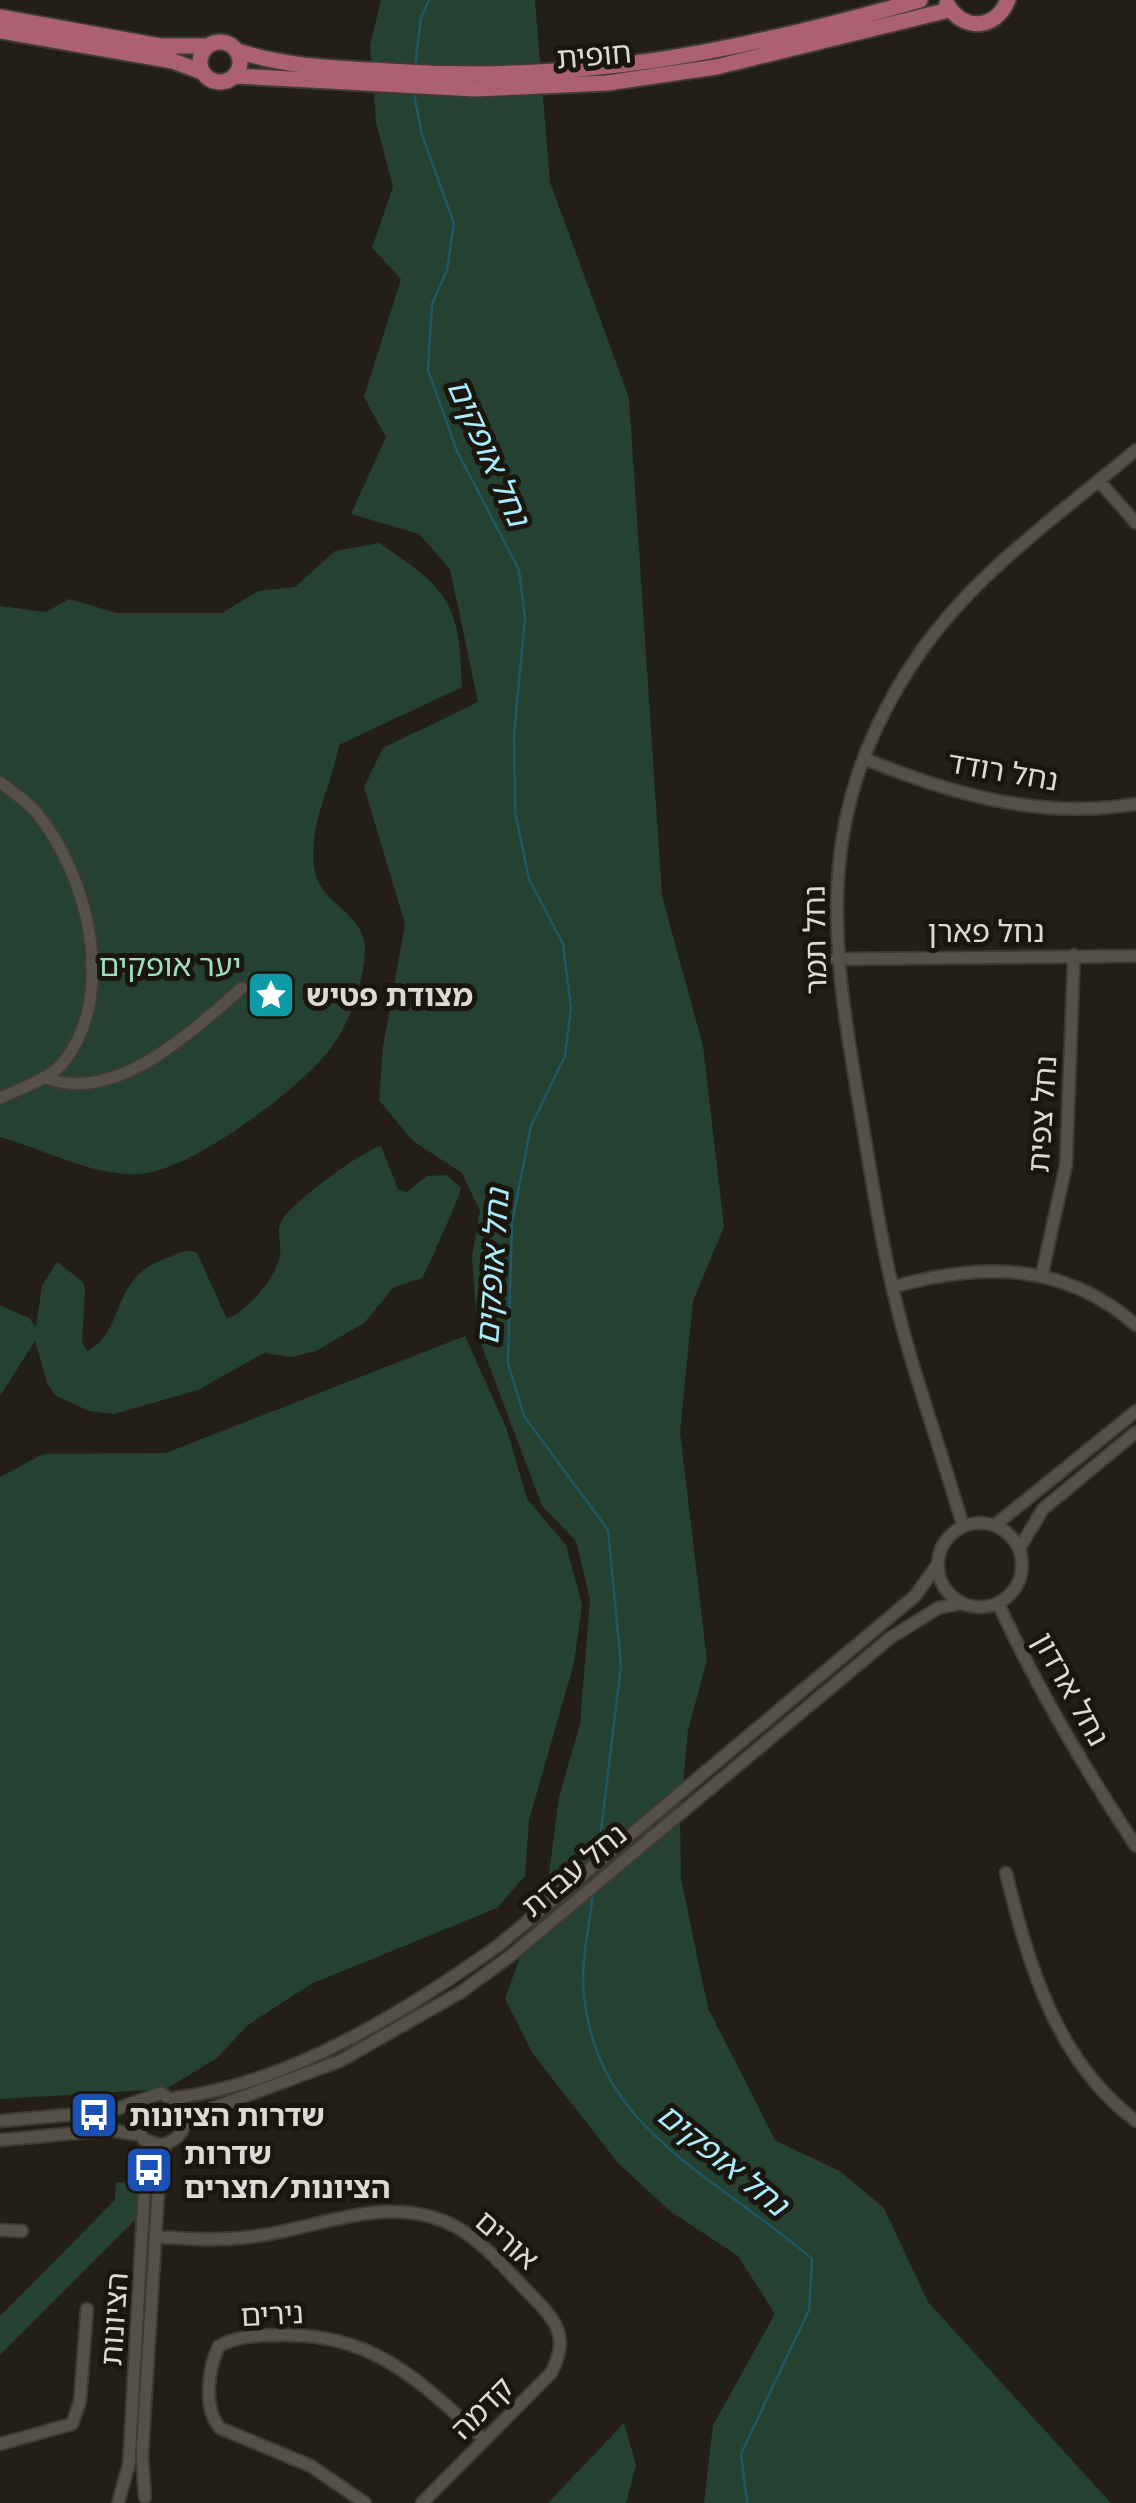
<svg xmlns="http://www.w3.org/2000/svg" width="1136" height="2503" font-family="Raleway,'Noto Sans Hebrew',sans-serif">
	<rect width="100%" height="100%" fill="#231f16"/>
	<path fill="#254131" d="M381 0H535L550 182 629 398 662 896 703 1046 724 1227 693 1301 680 1432 707 1660 688 1730 680 1815 681 1879 708 2008 775 2140 841 2172 884 2208 928 2302 1111 2503H704L713 2425 775 2314 738 2256 670 2211 618 2163 533 2054 505 1999 549 1874 559 1797 580 1724 590 1600 576 1541 542 1506 478 1336 472 1257 480 1211 462 1173 413 1141 379 1100 383 1047 405 924 364 787 383 748 478 702 450 569 419 534 351 514 386 437 364 397 401 279 372 248 393 187 376 122 370 45Z
		M379 543C448 589 460 602 462 687L339 745C332 786 306 828 315 872 322 906 367 913 365 952 363 983 351 1020 333 1045 304 1087 191 1171 140 1174 95 1177 43 1149 0 1137V606L46 612 69 599 117 613H222L258 591 295 587 335 551Z
		M381 1146 398 1189 407 1192 427 1176 447 1175 461 1188C461 1193 427 1271 422 1278L394 1287 364 1323 316 1351 292 1357 264 1353 198 1390 114 1414 89 1411 56 1396 48 1385 35 1341 0 1396V1305L29 1318 36 1327 42 1286 57 1262 83 1282 85 1290 82 1342 87 1351C127 1331 108 1278 167 1258 179 1254 184 1247 197 1253L227 1319C249 1310 275 1279 280 1255 282 1245 277 1234 280 1224 284 1208 364 1149 381 1146Z
		M465 1336 507 1430 527 1499 566 1545 582 1605 574 1663 529 1820 525 1876 497 1908 311 1984 248 2025 217 2058 166 2089 0 2099V1477L43 1454 166 1453Z
		M116 2182 141 2184 138 2217 0 2355V2316L115 2200Z
		M624 2423 636 2465 626 2503H548Z"/>
	<g fill="none" stroke-linecap="round" stroke-linejoin="round">
		<path stroke="#225865" stroke-width="2.5" d="M415 66 421 18 429 0
			M414 94 422 135 454 223 447 270 432 304 428 370 457 451 519 570 525 618 514 735 515 811 529 879 563 944 571 1008 565 1056 531 1126 512 1223 508 1363 524 1416 608 1530 621 1665 598 1856
			M593 1894C590 1922 583 1951 583 1979 587 2128 715 2174 812 2259L809 2310 741 2454 747 2503"/>
		<g stroke="#3e3b35" stroke-width="15">
			<path id="minor" d="M1099 481 1136 523
				M865 759C951 794 1042 820 1136 804
				M0 782C12 792 27 801 36 812 87 874 117 990 66 1059 52 1079 22 1087 0 1098
				M836 959 1136 956
				M91 965 124 968
				M44 1077C114 1107 193 1030 242 988
				M1042 1274 1066 1165 1074 955
				M893 1287C981 1262 1064 1262 1136 1325
				M938 1565a42 42 0 1 1 84 0a42 42 0 1 1-84 0Z
				M995 1525 1136 1411
				M963 1526C944 1460 921 1396 903 1330 884 1260 873 1187 861 1115 831 941 811 814 917 657 974 573 1059 515 1136 450
				M1019 1549 1043 1509 1136 1432
				M998 1603C1037 1688 1084 1768 1136 1846
				M1006 1873C1029 1966 1056 2061 1136 2121
				M175 2098C289 2084 408 2010 499 1945L915 1596 937 1565
				M0 2121 111 2111 161 2093 182 2107C189 2126 181 2141 160 2145L143 2139 134 2121 139 2103
				M185 2123 213 2108 340 2061 461 1992 509 1957 890 1638 938 1608 962 1603
				M0 2140 111 2130 139 2135
				M0 2230 22 2231
				M157 2237C191 2239 223 2241 257 2236 323 2227 394 2191 458 2228 486 2244 508 2272 531 2295 557 2321 570 2338 551 2373L422 2503
				M0 2444 72 2424 80 2401 87 2309
				M145 2497 142 2456 160 2162 166 2144
				M118 2503 129 2464 147 2142
				M365 2503 311 2466 220 2428C203 2409 208 2367 219 2346 239 2335 264 2335 287 2335 377 2335 422 2384 485 2440"/>
		</g>
		<g stroke="#3e3b35" stroke-width="19">
			<path id="major" d="M947 4C963 32 996 30 1008 0
				M0 17 160 46H207
				M0 31 173 61 202 72
				M200 62a20 20 0 1 1 40 0a20 20 0 1 1-40 0Z
				M238 51C286 67 338 68 388 71 582 84 736 52 920 0
				M236 76 475 89 607 83 716 67 949 10"/>
		</g>
		<use href="#minor" stroke="#565147" stroke-width="11"/>
		<use href="#major" stroke="#ac616f" stroke-width="15"/>
	</g>
	<defs>
		<g id="sight-square" transform="scale(2.5)"><rect x="-9" y="-9" width="18" height="18" rx="4" fill="#0f9aa8" stroke="#1a160d"/><path d="M0-6L1.8-2.2L6-1.7L2.9 1.2L3.7 5.4L0 3.3L-3.7 5.4L-2.9 1.2L-6-1.7L-1.8-2.2Z" fill="#fff"/></g>
		<g id="bus-square" transform="scale(2.5)"><rect x="-9" y="-9" width="18" height="18" rx="4" fill="#1a4fb4" stroke="#1a160d"/><path d="M-5-6H5V4H4V6H2V4H-2V6H-4V4H-5ZM-3.5-4V0h7V-4ZM-3.5 1.2v1.5H-2V1.2ZM2 1.2v1.5H3.5V1.2Z" fill="#fff"/></g>
	</defs>
	<g fill-rule="evenodd">
		<use href="#sight-square" x="271" y="995"/>
		<use href="#bus-square" x="94" y="2115"/>
		<use href="#bus-square" x="149" y="2170"/>
	</g>
	<g text-anchor="middle" dominant-baseline="central" stroke-width="10" stroke-linejoin="round" paint-order="stroke">
		<g font-size="30" fill="#dcdad4" stroke="#1a160d">
			<text transform="translate(594 55) rotate(-5)">חופית</text>
			<text transform="translate(1003 771) rotate(10)">נחל רודד</text>
			<text x="986" y="931">נחל פארן</text>
			<text transform="translate(815 940) rotate(-91)">נחל תמר</text>
			<text transform="translate(1042 1114) rotate(-86)">נחל צפית</text>
			<text transform="translate(1071 1689) rotate(61)">נחל ארדון</text>
			<text transform="translate(574 1870) rotate(-40)">נחל עבדת</text>
			<text transform="translate(507 2240) rotate(41)">אורים</text>
			<text transform="translate(272 2314) rotate(-3)">נירים</text>
			<text transform="translate(114 2319) rotate(-86)">הציונות</text>
			<text transform="translate(482 2408) rotate(-45)">קדמה</text>
		</g>
		<g font-size="30" fill="#9ce1b9" stroke="#1a160d">
			<text x="170" y="965">יער אופקים</text>
		</g>
		<g font-size="30" font-weight="bold" fill="#dcdad4" stroke="#1a160d" text-anchor="start">
			<text x="306" y="995">מצודת פטיש</text>
			<text x="129" y="2115">שדרות הציונות</text>
			<text x="184" y="2153">שדרות<tspan x="184" dy="34">הציונות/חצרים</tspan></text>
		</g>
		<g font-size="32" font-style="italic" fill="#a8ecfe" stroke="#1a160d">
			<text transform="translate(489 452) rotate(66)">נחל אופקים</text>
			<text transform="translate(492 1267) rotate(-86)">נחל אופקים</text>
			<text transform="translate(723 2159) rotate(39)">נחל אופקים</text>
		</g>
	</g>
</svg>
